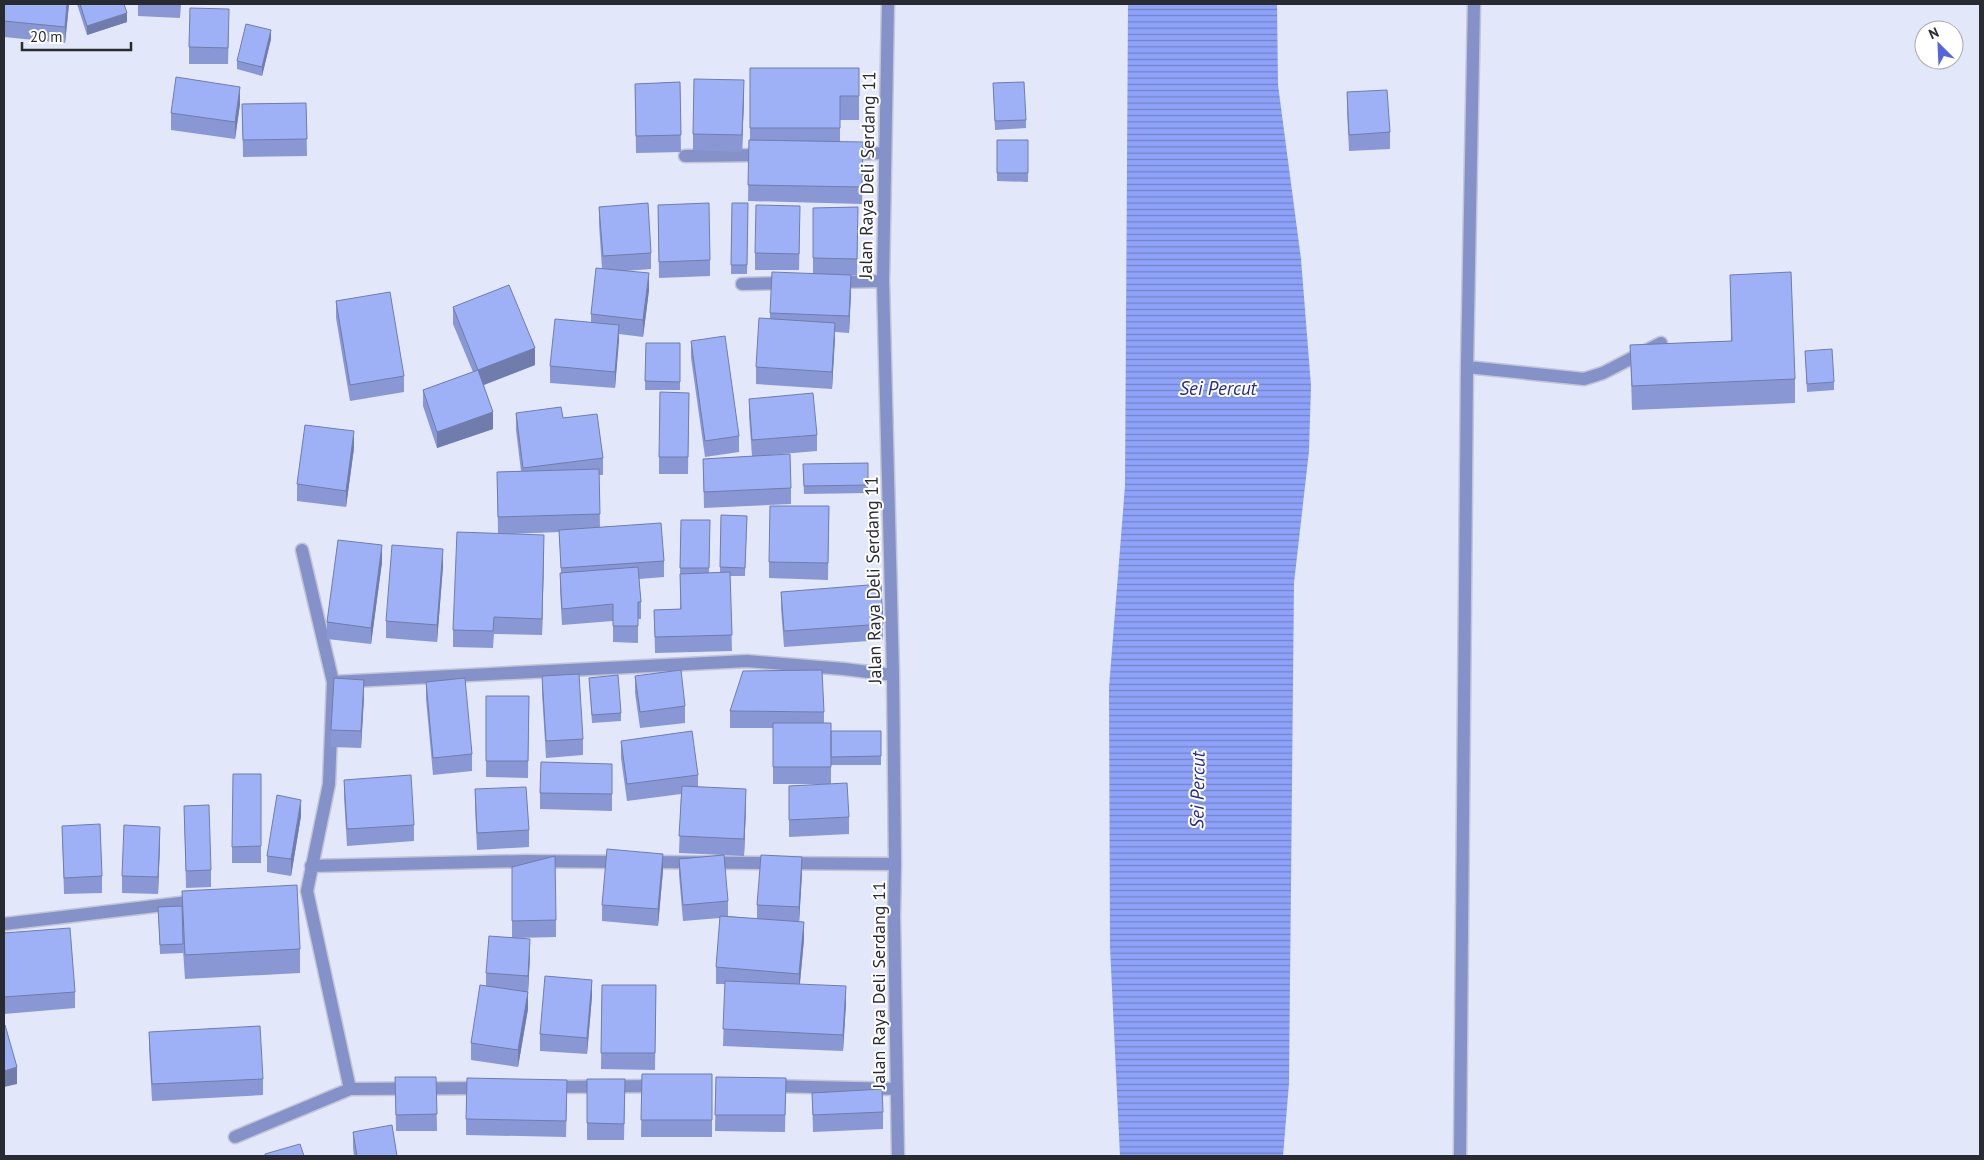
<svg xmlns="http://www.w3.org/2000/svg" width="1984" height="1160" font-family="'PT Sans',sans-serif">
	<defs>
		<pattern id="water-rules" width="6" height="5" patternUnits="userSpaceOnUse" patternTransform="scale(1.25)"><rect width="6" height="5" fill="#8da2f8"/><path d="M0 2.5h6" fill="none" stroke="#7384c9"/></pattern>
	</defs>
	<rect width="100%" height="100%" fill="#e2e7f9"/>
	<path fill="url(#water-rules)" d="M1128 4H1277L1278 85 1301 259 1311 386 1309 451 1294 583 1289 1083 1283 1156H1120L1110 947 1109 688 1125 486Z"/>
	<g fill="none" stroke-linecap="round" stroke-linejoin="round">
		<g stroke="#c1c5d5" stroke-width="15">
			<path id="minor" d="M888 4 883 281 893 675 895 864 894 916 898 1156
				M848 154 884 153
				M685 156 765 155
				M835 282 883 281
				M742 284 787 283
				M1467 367 1584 379 1603 373 1661 343
				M302 550 333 682 329 784 307 891 350 1089
				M333 682 747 661 844 669 893 675
				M646 862 895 864
				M311 866 525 861 623 862
				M4 924 197 901
				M770 1086 897 1089
				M550 1087 658 1086
				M235 1137 350 1089 483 1088
				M1460 1156 1467 367 1474 4"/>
		</g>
		<use href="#minor" stroke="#8492c9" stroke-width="12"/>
	</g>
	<path fill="#8998d4" d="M4 4H69L65 43 4 37Z
		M77 4H124L127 22 87 35Z
		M138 4H181L180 18 138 16Z
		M229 25 228 64H189V47Z
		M271 39 262 76 237 69V61Z
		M750 68H859V120H840V142L863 159 862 204 748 201 749 140H750Z
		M680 82 681 152 636 153 635 84Z
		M993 83 1026 120V128L995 130Z
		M1347 92 1390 132V149L1349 151 1347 109Z
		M744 96 742 152 693 150V134Z
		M306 103 307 156 243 157 242 104Z
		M240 104 235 139 171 130V113Z
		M997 140H1028V182L997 181Z
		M732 203H748L747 274H731Z
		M658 205 710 260V276L659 278Z
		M599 207 651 253V269L625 271 649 290 643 337 619 334 615 388 550 383V366L591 322V314L602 269 599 224Z
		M858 207 857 275H851V292L849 333 835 332 832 389 756 384V367L770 319V313L813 274V208Z
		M800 223 799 270H755V253Z
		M1730 275 1795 379V403L1632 410 1630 345 1731 341Z
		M336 301 404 376V392L350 401 336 318Z
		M453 307 535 365 484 385 493 429 437 448 423 406V390L473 372 453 324Z
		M691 341 739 436V452L705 457 691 358Z
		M646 343H680V390H645Z
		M1805 351 1834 382V390L1807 392Z
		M689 393 688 474H659V457Z
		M749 399 817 435V451L770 455 791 488V504L704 508 703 459 752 456 749 416Z
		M516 413 563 418 603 458V475H599L600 528 664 561V577L639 579 641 602V619H638V643L613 642V621L562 625 560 590V573H561L559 532 509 534 544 551 542 635 494 634 493 648 453 647V630L498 533 497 472 521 471 516 430Z
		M354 448 346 507 297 501V484Z
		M868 463V493L804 494 803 464Z
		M829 506 828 580 769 578V562Z
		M721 515 747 516 745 576H730L732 651 655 653 654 610 680 609V574L681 520H710L709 573 720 572Z
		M382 562 371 644 327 639V622Z
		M443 566 437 642 386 638V621Z
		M781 592 883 624V640L784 647 781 608Z
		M542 676 583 739V755L546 758 542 693Z
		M635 676 685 706V723L640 728 635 693Z
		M589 678 621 713V721L592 723Z
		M426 682 472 754V771L433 775 426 699Z
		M486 696H529L528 778 486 777Z
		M364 697 361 748 331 747V730Z
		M730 711 824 712V723H831V784H773V728H730Z
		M831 731H881V765H831Z
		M621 741 698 775V787L746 805 744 856 679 853 681 794 627 801 621 758Z
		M612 764V811L540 809V793Z
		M261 774V863H232V847Z
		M344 780 414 825V841L347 846 344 797Z
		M789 786 849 817V834L789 837Z
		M475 789 529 830V847L477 850 475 806Z
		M184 806 211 870V887L186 888Z
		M301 816 291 876 267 872V856Z
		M62 826 102 876V893L64 894Z
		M160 843 158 894 122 893V876Z
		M679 859 728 901V916L757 919V905L802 873 799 922 804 939 800 984 846 1003 843 1051 723 1046 725 984H716V967L720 918 683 921 679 875Z
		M512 867 556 920V937L517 938 530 955 528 993V1009L518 1067 471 1060V1043L486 986V973L512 938Z
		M663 870 658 926 602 921V905Z
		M182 891 300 949V973L185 979 183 950V953L160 954 158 907 182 906Z
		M4 933 75 992V1008L4 1014Z
		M602 985H656L655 1070 601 1069Z
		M592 996 587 1054 540 1051V1034Z
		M149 1032 263 1079V1095L152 1101 149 1048Z
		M642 1074H712V1137H641Z
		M395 1077H436L437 1131H396Z
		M716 1077 786 1078 785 1132 715 1131Z
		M587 1079 625 1095 624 1140H587Z
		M812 1093 883 1112V1129L813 1132Z
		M567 1097 566 1137 466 1135V1119Z
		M353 1132 397 1156H354L353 1148Z"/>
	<path fill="#6f7cac" d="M67 4H69L65 43V27Z
		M127 13V22L87 35V26Z
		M271 30V39L262 76V67Z
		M744 80V96L742 152V135Z
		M240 87V104L235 139V122Z
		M649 273V290L643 337V320Z
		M851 275V292L849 333V316Z
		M835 323V339L832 389V372Z
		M619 325V341L615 388V372Z
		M535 348V365L478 387V370Z
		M493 412V429L437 448V432Z
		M354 431V448L346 507V491Z
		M544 535V551L542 635V619Z
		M382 545V562L371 644V628Z
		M443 549V566L437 642V625Z
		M364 680V697L361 748V731Z
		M746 789V805L744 856V839Z
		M301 800V816L291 876V859Z
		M160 827V843L158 894V877Z
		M663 854V870L658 926V909Z
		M802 857V873L799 924V907Z
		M804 922V939L799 991V974Z
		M530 939V955L528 993V976Z
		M592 980V996L587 1054V1038Z
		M846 986V1003L843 1051V1035Z
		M528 992V1009L518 1067V1050Z
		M17 1067V1084L4 1087V1071Z"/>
	<path fill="#9fb1f6" stroke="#6f7cac" d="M4 4H67L65 27 4 21Z
		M80 4H124L127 13 87 26Z
		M190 8 229 9 228 48 189 47Z
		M246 24 271 30 262 67 237 61Z
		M750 68H859V96H840V128H750Z
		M176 77 240 87 235 122 171 113Z
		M694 79 744 80 742 135 693 134Z
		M680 82 681 135 636 136 635 84Z
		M1024 82 1026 120 995 121 993 83Z
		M1387 90 1390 132 1349 135 1347 92Z
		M306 103 307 139 243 140 242 104Z
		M749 140 863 142 862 187 748 185Z
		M997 140H1028V173H997Z
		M648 203 651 253 603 256 599 207Z
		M709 203 710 260 659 262 658 205Z
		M732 203H748L747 265H731Z
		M756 205 800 206 799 254 755 253Z
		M858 207 857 259 813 258V208Z
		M596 268 649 273 643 320 591 314Z
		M772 272 851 275 849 316 770 313Z
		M1791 272 1795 379 1632 386 1630 345 1732 341 1730 275Z
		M509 285 535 348 478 370 453 307Z
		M390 292 404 376 350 385 336 301Z
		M759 318 835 323 832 372 756 367Z
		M555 319 619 325 615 372 550 366Z
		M725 336 739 436 705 441 691 341Z
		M646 343H680V382L645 381Z
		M1832 349 1834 382 1807 384 1805 351Z
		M478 370 493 412 437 432 423 390Z
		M660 392 689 393 688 457H659Z
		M813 393 817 435 752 440 749 399Z
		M561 407 563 418 597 414 603 458 523 468 516 413Z
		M305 425 354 431 346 491 297 484Z
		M790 454 791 488 704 492 703 459Z
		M868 463V485L804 486 803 464Z
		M599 469 600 514 498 517 497 472Z
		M770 506H829L828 563 769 562Z
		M721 515 747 516 745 568 720 567Z
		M681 520H710L709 568H680Z
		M661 523 664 561 561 568 559 530Z
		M457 532 544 535 542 619 494 617 493 631 453 630Z
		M338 540 382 545 371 628 327 622Z
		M392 545 443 549 437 625 386 621Z
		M638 567 641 602H638V626H613V604L562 609 560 573Z
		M730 572 732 635 655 637 654 610 681 609 680 574Z
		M881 584 883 624 784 631 781 592Z
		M681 670 685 706 640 712 635 676Z
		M822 670 824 712 730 711 743 671Z
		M579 674 583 739 546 741 542 676Z
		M618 675 621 713 592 715 589 678Z
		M334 678 364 680 361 731 331 730Z
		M465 678 472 754 433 758 426 682Z
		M486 696H529L528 761H486Z
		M773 723H831V767H773Z
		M692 731 698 775 627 784 621 741Z
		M831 731H881V756L831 757Z
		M541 762 612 764V794L540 793Z
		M233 774H261V846L232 847Z
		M411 775 414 825 347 829 344 780Z
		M847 783 849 817 789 820V786Z
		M682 786 746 789 744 839 679 836Z
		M526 787 529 830 477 833 475 789Z
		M277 795 301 800 291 859 267 856Z
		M209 805 211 870 186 871 184 806Z
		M100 824 102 876 64 878 62 826Z
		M124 825 160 827 158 877 122 876Z
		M607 849 663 854 658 909 602 905Z
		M724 855 728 901 683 905 679 859Z
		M761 855 802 857 799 907 757 905Z
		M555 856 556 920 512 921V867Z
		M297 885 300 949 185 955 182 891Z
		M182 906 183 944 160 945 158 907Z
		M720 916 804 922 799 974 716 967Z
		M70 928 75 992 4 997V933Z
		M489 936 530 939 528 976 486 973Z
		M545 976 592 980 587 1038 540 1034Z
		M725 981 846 986 843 1035 723 1029Z
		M480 985 528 992 518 1050 471 1043Z
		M602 985H656L655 1053H601Z
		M4 1025H5L17 1067 4 1071Z
		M260 1026 263 1079 152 1084 149 1032Z
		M642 1074H712V1120H641Z
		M395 1077H436L437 1114 396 1115Z
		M716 1077 786 1078 785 1115H715Z
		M467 1078 567 1080 566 1121 466 1119Z
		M587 1079H625L624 1124 587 1123Z
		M882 1089 883 1112 813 1115 812 1093Z
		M392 1125 397 1156H357L353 1132Z
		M300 1144 304 1156H265V1154Z"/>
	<g text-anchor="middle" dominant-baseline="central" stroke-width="4" stroke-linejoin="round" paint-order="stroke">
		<g font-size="18" fill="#292b32" stroke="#fff">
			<text transform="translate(867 175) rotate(-89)">Jalan Raya Deli Serdang 11</text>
			<text transform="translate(873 580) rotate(-91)">Jalan Raya Deli Serdang 11</text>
			<text transform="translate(878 985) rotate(-90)">Jalan Raya Deli Serdang 11</text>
		</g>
		<g font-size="19" font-style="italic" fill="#262b8c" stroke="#fff">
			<text x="1218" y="388">Sei Percut</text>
			<text transform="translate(1197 790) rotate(-89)">Sei Percut</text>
		</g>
	</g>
	<rect width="1984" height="1160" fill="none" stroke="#292b32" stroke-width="10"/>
	<g transform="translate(1939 45) rotate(336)"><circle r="24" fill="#ffffff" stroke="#a9aaad"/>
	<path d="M0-4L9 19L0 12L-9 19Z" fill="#5466dd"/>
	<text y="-8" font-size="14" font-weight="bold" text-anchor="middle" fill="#292b32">N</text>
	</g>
	<path d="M22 42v8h109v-8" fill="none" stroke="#292b32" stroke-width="2.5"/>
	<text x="30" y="42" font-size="15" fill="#292b32" stroke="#ffffff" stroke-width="4" paint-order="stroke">20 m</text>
</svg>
